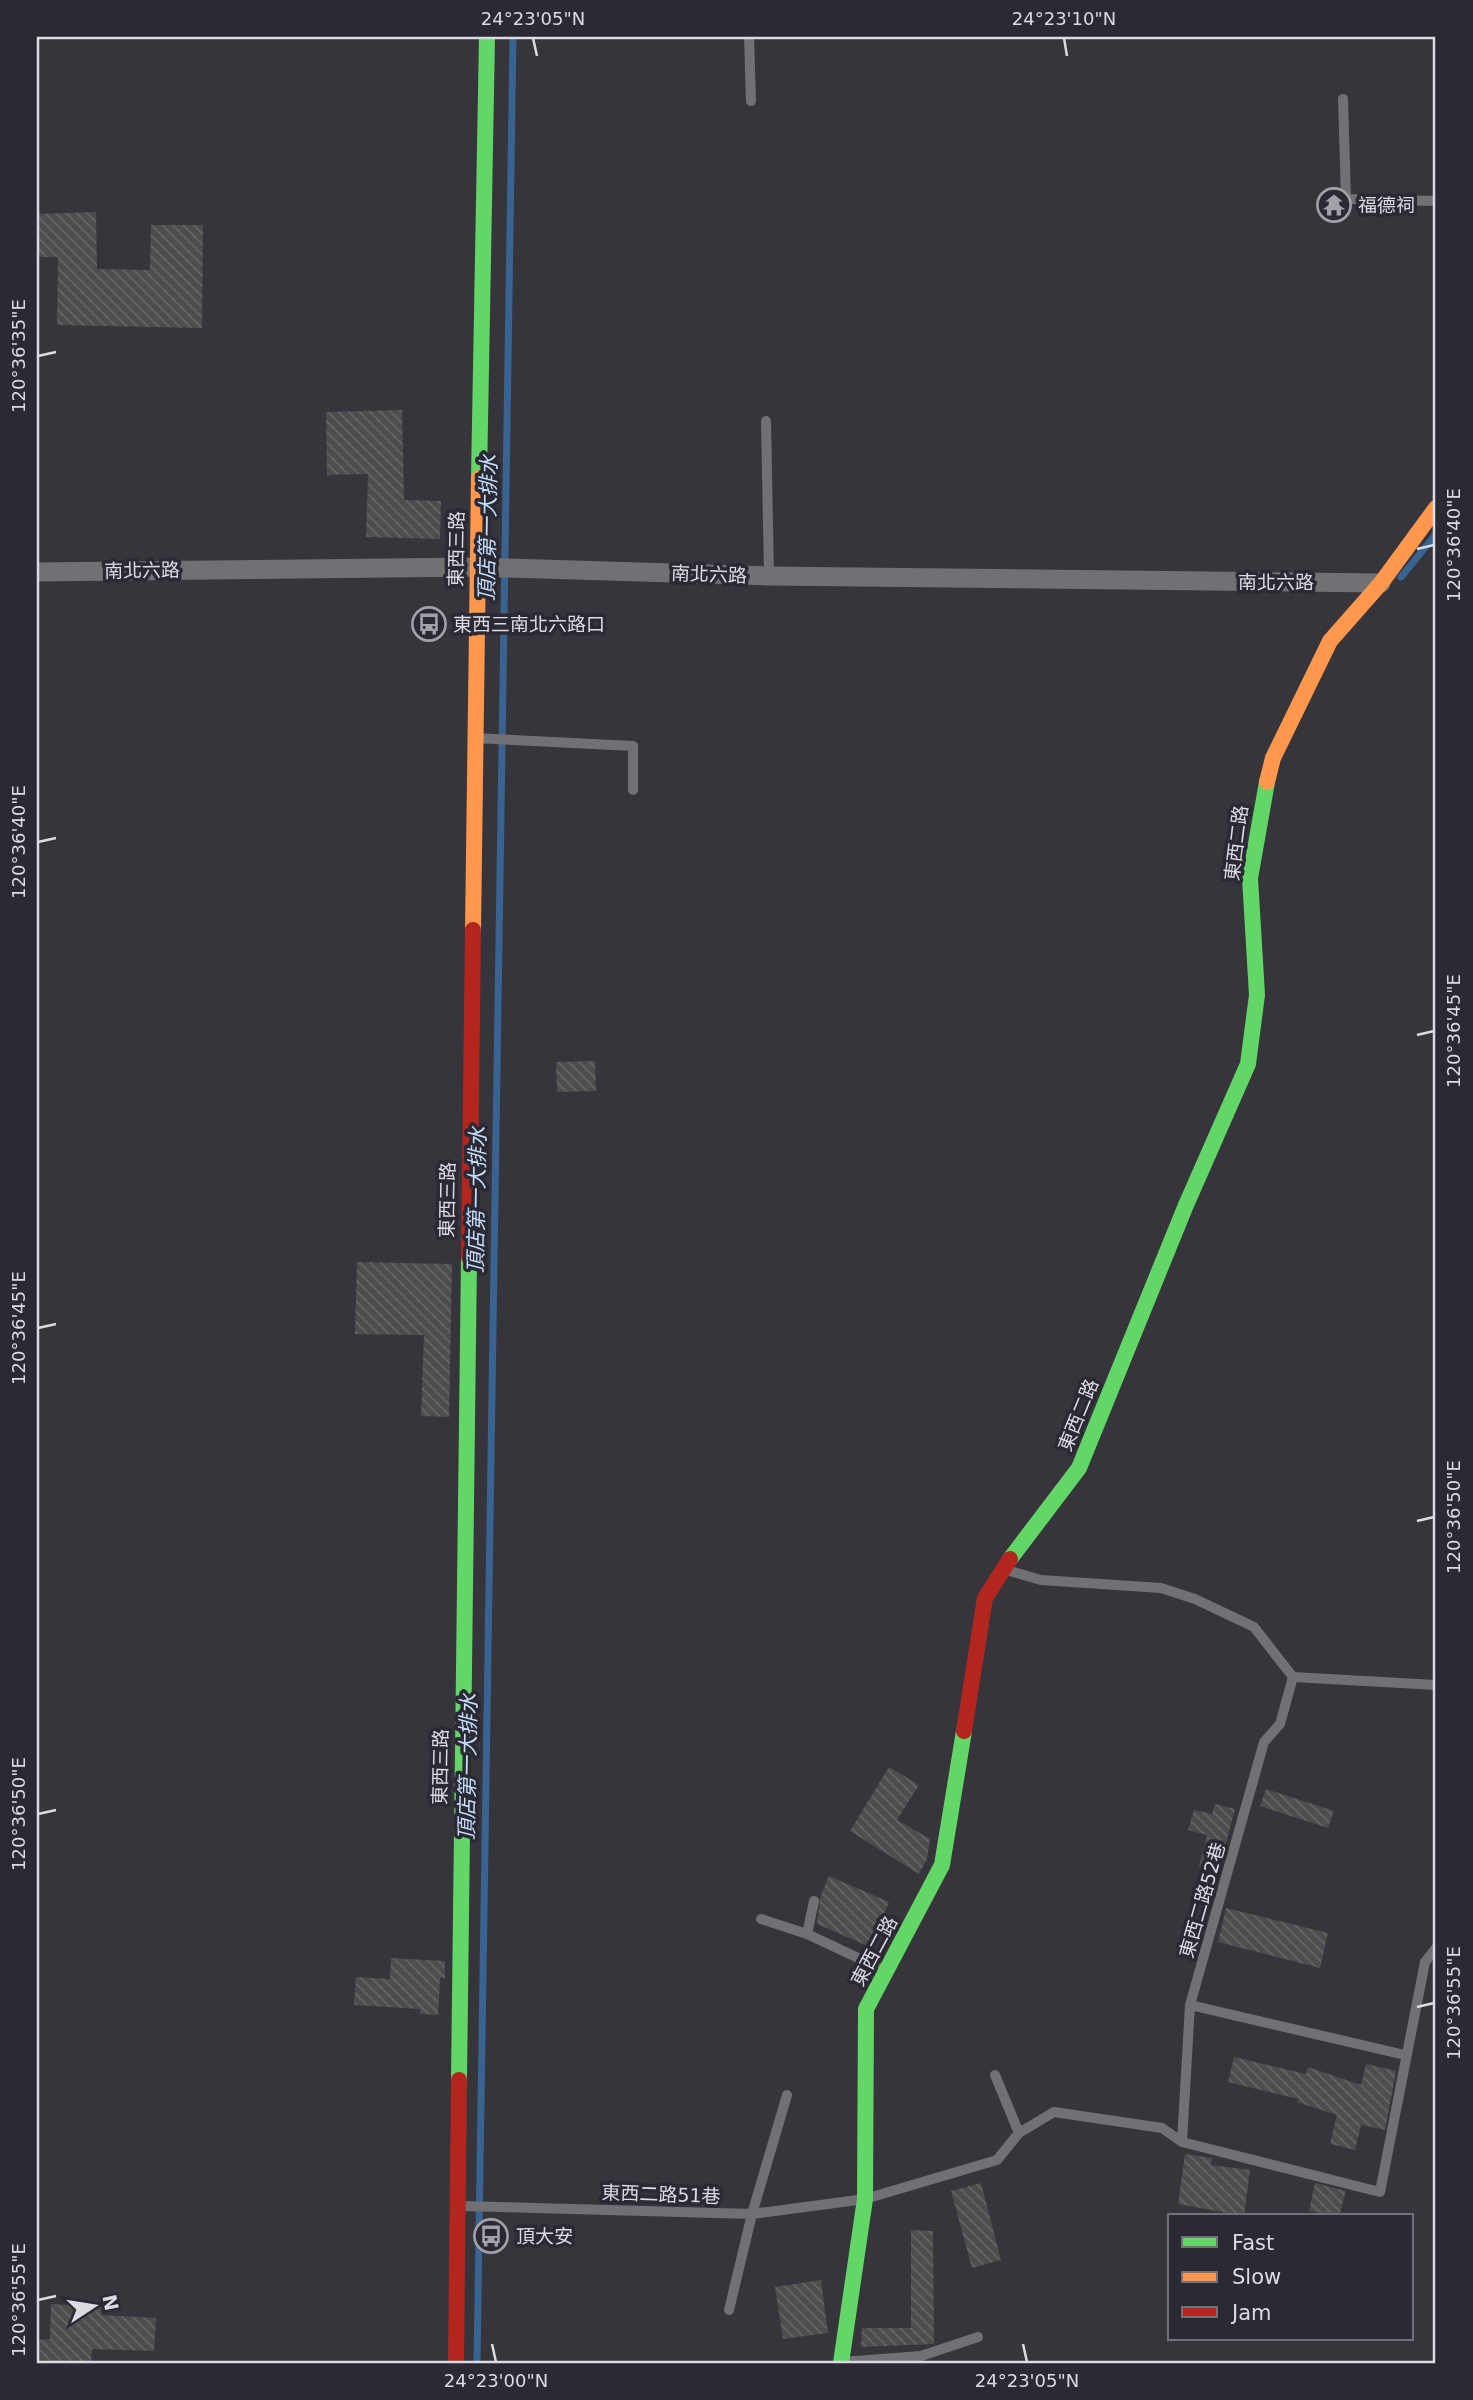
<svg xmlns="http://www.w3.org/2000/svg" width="1473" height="2400" font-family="'DejaVu Sans','Noto Sans TC',sans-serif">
	<defs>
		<pattern id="building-back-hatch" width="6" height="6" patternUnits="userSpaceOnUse" patternTransform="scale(1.75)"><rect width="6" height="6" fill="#4f4c4e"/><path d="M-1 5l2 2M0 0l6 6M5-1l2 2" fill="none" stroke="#686567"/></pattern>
	</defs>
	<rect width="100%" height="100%" fill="#36353b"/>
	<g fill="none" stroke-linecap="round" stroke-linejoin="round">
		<path stroke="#396390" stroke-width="7" d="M1401 577 1436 534
			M477 2363 513 37"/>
	</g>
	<path fill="url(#building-back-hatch)" d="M96 212 97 269 150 270 151 225H203L202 328 57 325 58 257H37V214Z
		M402 410 404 500 441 501 440 539 366 537 368 474 327 475 326 412Z
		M595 1061 596 1091 557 1092 556 1062Z
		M357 1262 452 1264 449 1417 421 1416 424 1335 355 1334Z
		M889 1767 919 1785 897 1820 930 1839 927 1859 919 1874 850 1831Z
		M1266 1789 1334 1811 1328 1828 1260 1806Z
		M1215 1804 1235 1809 1218 1873 1199 1867 1207 1835 1188 1830 1194 1810 1212 1814Z
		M829 1876 889 1902 870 1947 817 1924 820 1897Z
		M1226 1908 1328 1933 1320 1968 1218 1942Z
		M391 1958 445 1961V1978H440L438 2015 420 2014V2009L354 2005 356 1977 390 1979Z
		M1234 2057 1306 2074 1308 2067 1361 2085 1366 2064 1396 2071 1385 2130 1361 2125 1355 2150 1330 2144 1337 2115 1297 2102 1298 2099 1228 2082Z
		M1185 2154 1212 2158 1211 2165 1250 2170 1244 2216 1178 2204Z
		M981 2183 1001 2260 972 2268 951 2191Z
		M1315 2183 1346 2191 1339 2216 1309 2211Z
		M911 2230 933 2231 934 2344 861 2347 862 2328H911Z
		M821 2280 828 2333 783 2339 775 2287Z
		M51 2304 101 2307V2315L156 2318 154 2351 92 2349 91 2363H37V2340L50 2339Z"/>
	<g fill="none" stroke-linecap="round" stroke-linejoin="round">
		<path stroke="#717074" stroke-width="10" d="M749 37 751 101
			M1343 99 1346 199 1436 201
			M766 421 769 576
			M475 738 633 746V790
			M1003 1569 1041 1580 1161 1588 1195 1599 1254 1627 1293 1677 1436 1685
			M761 1919 807 1934 886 1971
			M807 1934 814 1901
			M1190 2005 1405 2055
			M995 2075 1019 2133
			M1182 2142 1190 2005 1264 1742 1280 1724 1293 1677
			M460 2206 752 2214 865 2199 997 2160 1019 2133 1054 2112 1162 2128 1182 2142 1380 2192 1425 1962 1436 1948
			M729 2310 752 2214 787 2095
			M842 2362 921 2356 978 2337"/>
		<path stroke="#717074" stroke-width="19" d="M37 572 477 567 769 576 1381 583"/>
		<path stroke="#63d668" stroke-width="16" d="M479 478 487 37
			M1010 1559 1079 1468 1186 1205 1248 1064 1257 995 1250 878 1267 782
			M459 2080 469 1257
			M841 2363 865 2199 866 2009 942 1865 964 1731"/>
		<path stroke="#ff974d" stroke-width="16" d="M1267 782 1273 758 1330 641 1381 583 1436 508
			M473 930 479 478"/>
		<path stroke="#b3261e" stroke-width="16" d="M469 1257 473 930
			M964 1731 985 1598 1010 1559
			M456 2363 459 2080"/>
	</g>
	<path fill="none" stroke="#dcdbe2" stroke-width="2.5" d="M533 38 537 56M1064 38 1067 56M38 356 56 352M1417 549 1434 545M38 842 56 838M1417 1035 1434 1031M38 1328 56 1324M1417 1521 1434 1517M38 1814 56 1810M1417 2007 1434 2003M38 2300 56 2296M492 2344 496 2362M1023 2344 1027 2362"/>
	<defs>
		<g id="temple-ring" transform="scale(1.75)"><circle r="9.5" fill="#2b2933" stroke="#a2a1a8" stroke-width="1.5"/><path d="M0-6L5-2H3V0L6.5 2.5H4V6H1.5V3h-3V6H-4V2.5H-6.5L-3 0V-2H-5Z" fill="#a2a1a8"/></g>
		<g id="bus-ring" transform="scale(1.75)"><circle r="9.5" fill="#2b2933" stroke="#a2a1a8" stroke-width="1.5"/><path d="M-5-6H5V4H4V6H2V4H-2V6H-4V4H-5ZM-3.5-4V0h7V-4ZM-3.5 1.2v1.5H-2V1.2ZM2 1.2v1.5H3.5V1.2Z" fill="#a2a1a8"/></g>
	</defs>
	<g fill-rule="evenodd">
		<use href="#temple-ring" x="1334" y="205"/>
		<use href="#bus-ring" x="429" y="624"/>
		<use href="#bus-ring" x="491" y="2236"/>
	</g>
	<g text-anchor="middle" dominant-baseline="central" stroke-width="7" stroke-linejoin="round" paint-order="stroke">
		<g font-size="19" fill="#dcdbe2" stroke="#2b2933" text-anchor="start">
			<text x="1358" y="205">福德祠</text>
			<text x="453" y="624">東西三南北六路口</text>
			<text x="516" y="2236">頂大安</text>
		</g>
		<g font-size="19" fill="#dcdbe2" stroke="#2b2933">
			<text transform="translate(456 549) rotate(-89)">東西三路</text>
			<text transform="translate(142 570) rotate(-1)">南北六路</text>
			<text transform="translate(709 574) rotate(2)">南北六路</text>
			<text x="1276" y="582">南北六路</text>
			<text transform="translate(1236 843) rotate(-83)">東西二路</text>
			<text transform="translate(447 1200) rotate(-89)">東西三路</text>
			<text transform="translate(1078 1415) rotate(-68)">東西二路</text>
			<text transform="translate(440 1767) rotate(-89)">東西三路</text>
			<text transform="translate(1202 1900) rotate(-74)">東西二路52巷</text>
			<text transform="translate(874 1951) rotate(-62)">東西二路</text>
			<text transform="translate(661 2194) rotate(2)">東西二路51巷</text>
		</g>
		<g font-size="21" font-style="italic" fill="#c4dffc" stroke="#2b2933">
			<text transform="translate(488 528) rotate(-89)">頂店第一大排水</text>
			<text transform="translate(477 1200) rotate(-89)">頂店第一大排水</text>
			<text transform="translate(468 1767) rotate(-89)">頂店第一大排水</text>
		</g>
	</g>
	<rect width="1473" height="2400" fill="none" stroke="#2b2933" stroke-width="77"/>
	<rect x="1168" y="2214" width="245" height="126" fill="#2b2933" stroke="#727079" stroke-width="2"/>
	<rect x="1182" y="2237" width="35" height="10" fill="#63d668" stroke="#727079" stroke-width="2"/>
	<text x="1232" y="2250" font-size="21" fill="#dcdbe2">Fast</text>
	<rect x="1182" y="2272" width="35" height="10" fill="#ff974d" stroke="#727079" stroke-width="2"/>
	<text x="1232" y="2284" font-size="21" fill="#dcdbe2">Slow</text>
	<rect x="1182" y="2307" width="35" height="10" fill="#b3261e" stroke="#727079" stroke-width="2"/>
	<text x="1232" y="2320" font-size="21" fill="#dcdbe2">Jam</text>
	<g transform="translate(94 2306) rotate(78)" stroke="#2b2933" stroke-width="5" paint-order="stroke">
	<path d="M0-5L12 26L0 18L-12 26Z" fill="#dcdbe2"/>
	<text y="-10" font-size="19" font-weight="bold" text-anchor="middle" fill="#dcdbe2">N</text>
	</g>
	<rect x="38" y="38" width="1396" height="2324" fill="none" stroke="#dcdbe2" stroke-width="2.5"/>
	<g font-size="18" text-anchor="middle" fill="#dcdbe2">
		<text x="533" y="25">24°23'05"N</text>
		<text x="1064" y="25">24°23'10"N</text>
		<text transform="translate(19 356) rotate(-90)" y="6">120°36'35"E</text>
		<text transform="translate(1454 545) rotate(-90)" y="6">120°36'40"E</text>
		<text transform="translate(19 842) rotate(-90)" y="6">120°36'40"E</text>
		<text transform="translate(1454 1031) rotate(-90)" y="6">120°36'45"E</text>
		<text transform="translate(19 1328) rotate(-90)" y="6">120°36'45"E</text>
		<text transform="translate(1454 1517) rotate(-90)" y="6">120°36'50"E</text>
		<text transform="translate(19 1814) rotate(-90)" y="6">120°36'50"E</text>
		<text transform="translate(1454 2003) rotate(-90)" y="6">120°36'55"E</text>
		<text transform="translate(19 2300) rotate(-90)" y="6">120°36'55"E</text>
		<text x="496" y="2387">24°23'00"N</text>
		<text x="1027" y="2387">24°23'05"N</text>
	</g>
</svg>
